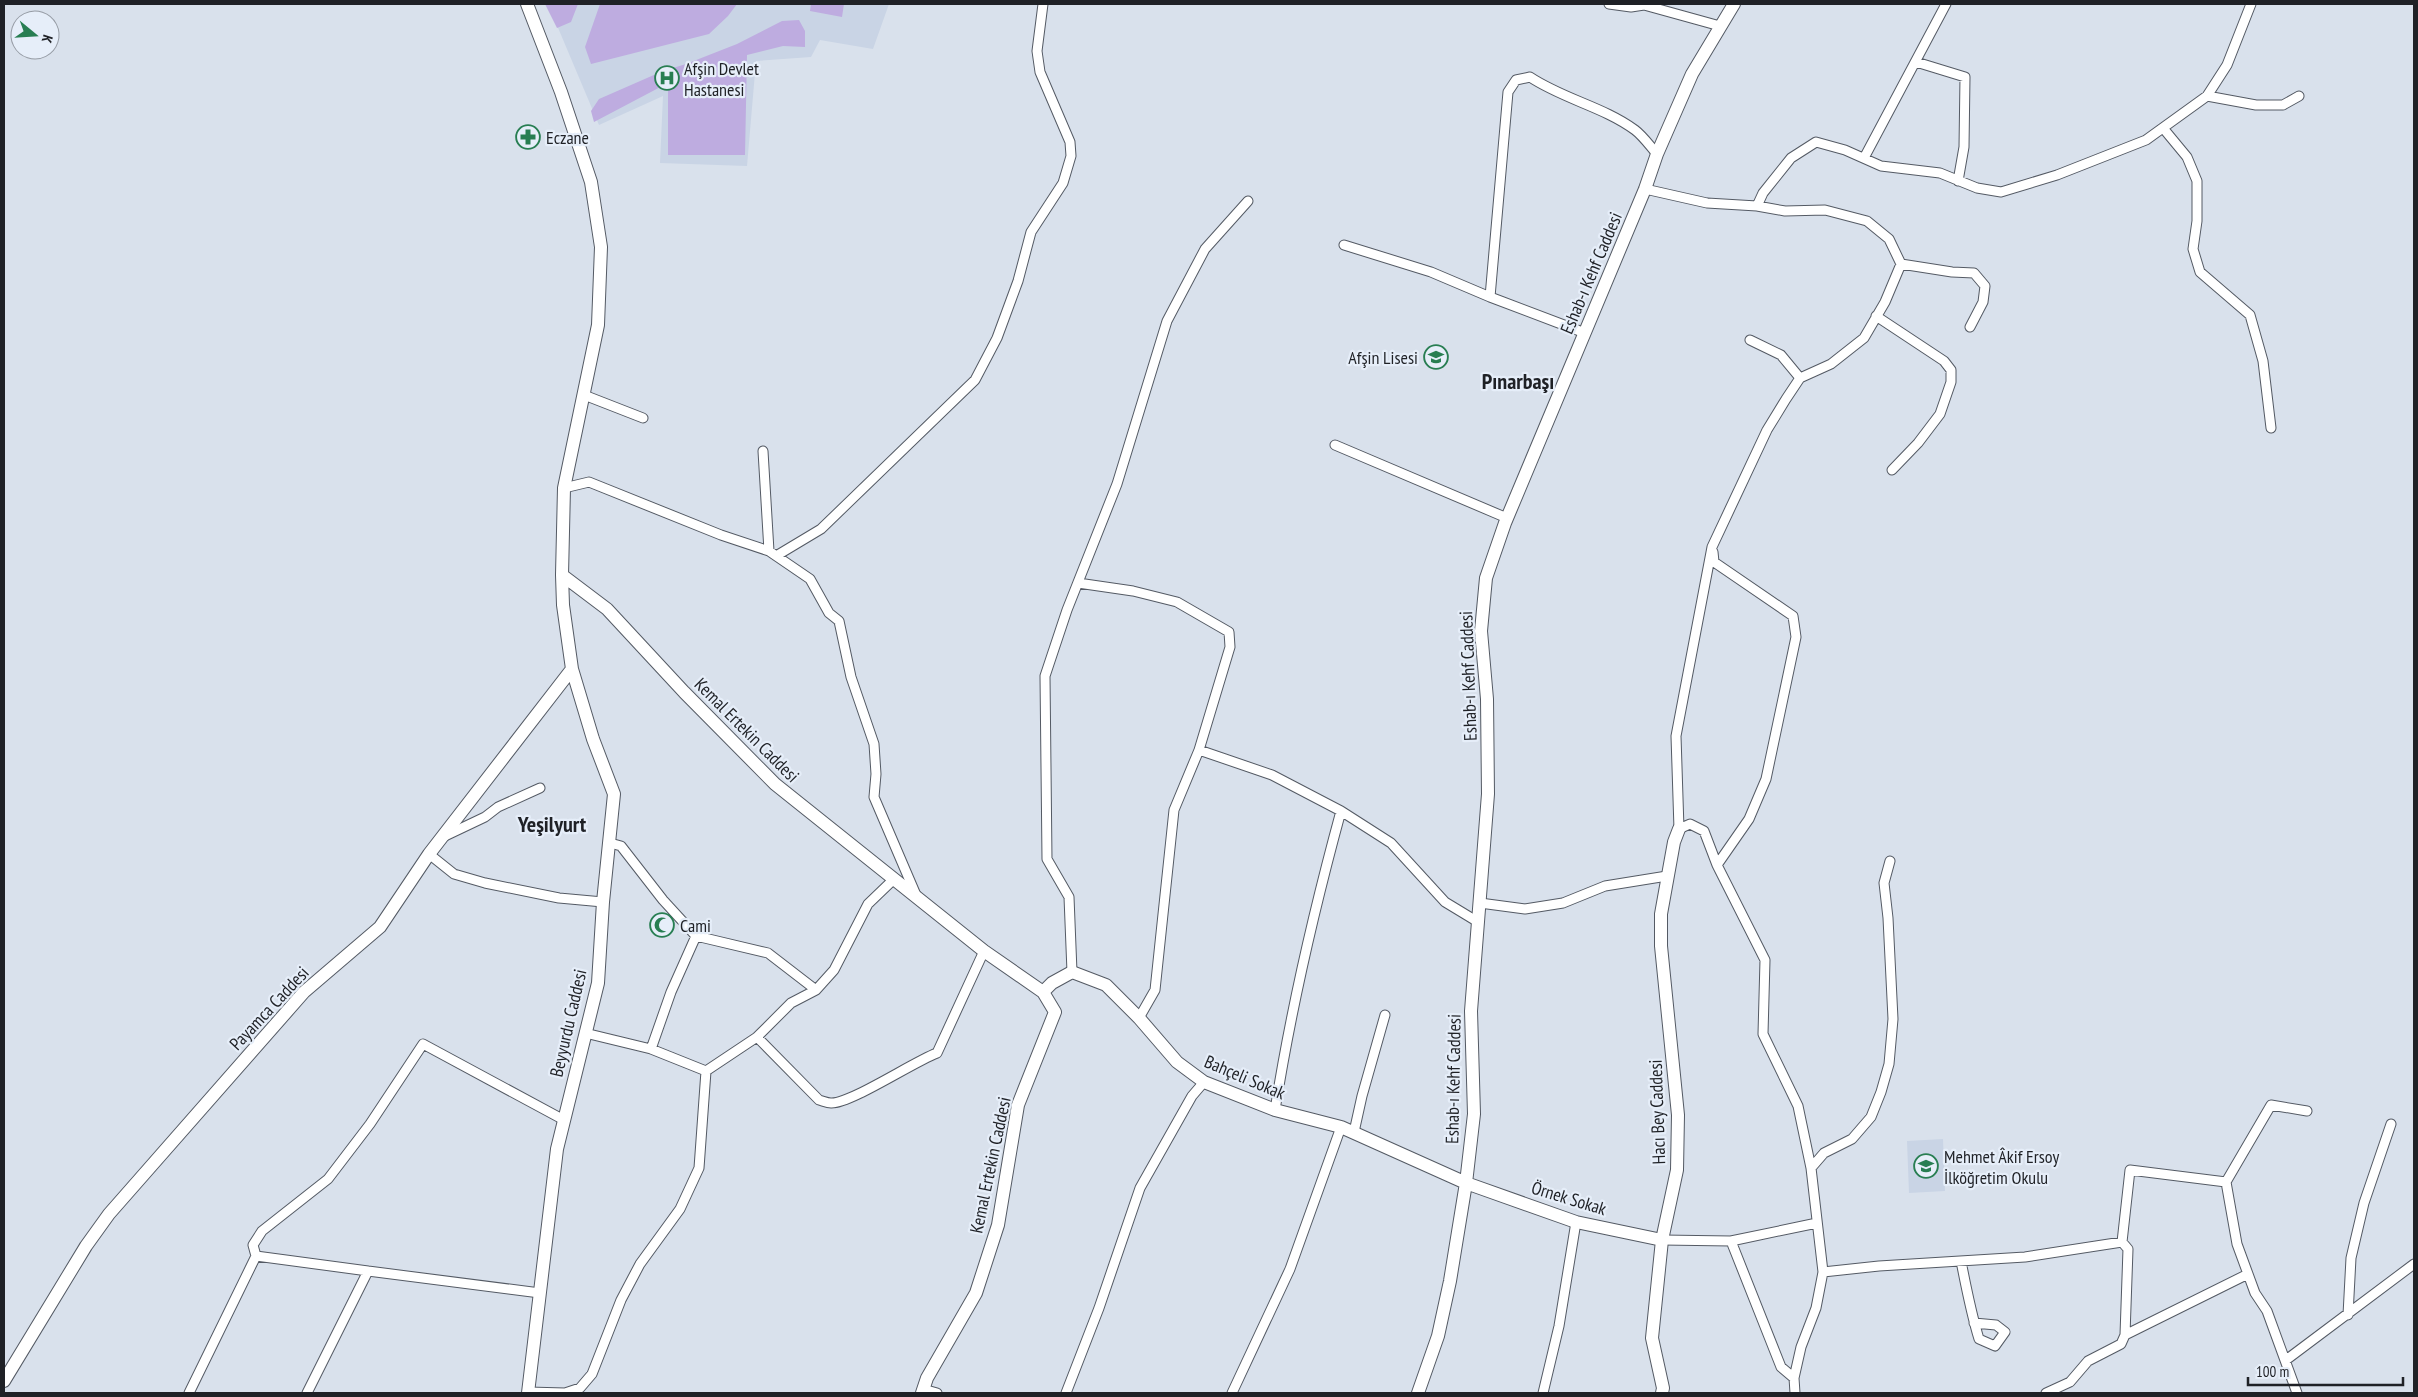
<svg xmlns="http://www.w3.org/2000/svg" width="2418" height="1397" font-family="'PT Sans Narrow',sans-serif">
	<rect width="100%" height="100%" fill="#d9e1ec"/>
	<path fill="#c9d4e5" d="M548 4H889L873 49 820 40 811 57 756 61 747 166 660 163 663 96 599 125Z
		M1943 1139 1945 1191 1909 1193 1907 1141Z"/>
	<path fill="#beace0" d="M545 4H578L571 22 557 28Z
		M600 4H737L728 16 709 34 591 64 585 47Z
		M811 4H844L842 17 810 11Z
		M799 20 805 31V47L783 46 747 55 745 155H668V83L594 122 591 111 599 99 663 71 686 64 737 44 782 21Z"/>
	<g fill="none" stroke-linecap="round" stroke-linejoin="round">
		<g stroke="#545a64" stroke-width="11">
			<path id="street" d="M1609 4 1631 7 1644 5 1720 26
				M1916 62 1965 77 1964 147 1958 181
				M2207 96 2256 105H2283L2299 96
				M2163 128 2187 157 2197 181V221L2193 249 2200 272 2250 315 2263 361 2271 428
				M1864 158 1946 4
				M1645 189 1707 203 1757 206 1785 211 1825 210 1867 221 1889 239 1901 264 1885 302 1864 338 1831 364 1800 378 1786 399 1767 430 1712 547 1676 736 1679 829 1690 824 1704 831 1717 865 1765 960 1763 1034 1798 1106 1811 1168 1823 1272 1816 1308 1801 1347 1794 1378 1795 1393
				M1757 206 1763 193 1791 158 1816 142 1845 150 1881 166 1940 173 1977 188 2001 192 2057 175 2146 140 2207 96 2227 65 2251 4
				M1344 245 1431 272 1490 297
				M1901 264 1952 272 1974 273 1985 286 1983 302 1970 327
				M1876 316 1944 361 1951 370V382L1940 414 1918 443 1892 470
				M1585 333 1490 297 1508 92 1516 80 1530 77C1563 99 1604 107 1635 130 1643 136 1650 146 1657 154
				M1750 340 1781 355 1800 378
				M584 395 643 418
				M1335 445 1507 518
				M763 451 769 551
				M564 488 589 482 721 535 769 551 810 579 829 613 839 621 851 677 874 744 876 774 874 797 916 895
				M1713 552 1714 562 1793 616 1796 637 1766 779 1749 819 1717 865
				M776 556 821 529 975 380 997 338 1018 281 1031 232 1063 183 1071 156 1070 142 1040 72 1037 51 1043 4
				M1078 583 1133 591 1177 602 1229 632 1230 647 1199 750
				M445 836 485 817 498 807 540 788
				M610 843 621 846 663 900 696 936 768 953 816 990
				M429 854 454 874 485 883 559 898 603 902
				M1480 903 1525 909 1563 903 1605 886 1667 876
				M1072 972 1069 897 1047 859 1045 676 1067 610 1117 484 1167 321 1205 249 1248 201
				M1139 1018 1155 990 1174 810 1199 750 1272 775 1341 811 1391 843 1445 902 1478 922
				M585 1033 651 1049 706 1071
				M757 1037 819 1100C823 1101 827 1103 831 1103 850 1104 913 1062 937 1053L984 951
				M651 1049 671 992 696 936
				M1275 1110C1291 1009 1314 910 1341 811
				M1354 1132 1362 1096 1385 1015
				M1811 1168 1824 1153 1852 1139 1871 1117 1881 1092 1889 1064 1893 1019 1888 918 1884 883 1890 861
				M2226 1182 2271 1105 2307 1111
				M1662 1240 1731 1241 1817 1223
				M1731 1241 1781 1367 1794 1378
				M2122 1242 2130 1170 2226 1182 2237 1244 2255 1293 2267 1311 2297 1393
				M256 1256 253 1245 262 1231 328 1179 370 1124 423 1044 564 1120
				M1961 1261C1966 1287 1971 1313 1979 1339L1995 1346 2005 1332 1996 1325 1974 1323
				M1823 1272 1879 1266 2025 1257 2122 1242 2128 1249 2125 1335 2121 1344 2088 1361 2070 1382 2046 1393
				M2348 1315 2351 1258 2364 1203 2391 1124
				M2125 1335 2248 1274
				M2286 1360 2414 1264
				M923 1389 937 1393
				M528 1392 565 1393 580 1388 592 1374 621 1300 640 1264 680 1209 699 1168 706 1071 757 1037 791 1003 816 990 834 970 868 904 894 879
				M189 1393 256 1256 368 1271
				M307 1393 368 1271 540 1293
				M1066 1393 1099 1308 1140 1188 1192 1096 1204 1082
				M1232 1393 1290 1269 1341 1127
				M1543 1393 1559 1326 1576 1222"/>
		</g>
		<g stroke="#545a64" stroke-width="14">
			<path id="secondary" d="M527 4 561 92 591 182 601 247 598 325 564 488 562 575 607 609 684 692 775 784 984 951 1043 992 1055 1012 1018 1105 998 1225 976 1293 927 1378 922 1393
				M1043 992 1052 983 1072 972 1106 985 1139 1018 1177 1062 1204 1082 1275 1110 1341 1127 1466 1183 1576 1222 1662 1240
				M4 1381 86 1246 109 1214 304 992 380 927 429 854 572 669
				M528 1393 557 1149 598 983 603 902 614 794 593 739 572 669 563 605 562 575
				M1418 1393 1438 1336 1450 1281 1466 1183 1474 1114 1471 1011 1488 794 1487 699 1481 631 1486 578 1505 523 1645 189 1657 154 1692 74 1734 4
				M1662 1393 1663 1388 1652 1338 1662 1240 1677 1170 1678 1115 1661 946V914L1674 842 1679 829"/>
		</g>
		<use href="#street" stroke="#fff" stroke-width="9"/>
		<use href="#secondary" stroke="#fff" stroke-width="12"/>
	</g>
	<defs>
		<g id="hospital-ring" transform="scale(1.25)"><circle r="9.5" fill="#e6eef9" stroke="#287e52" stroke-width="1.5"/><path d="M-5-5h3v3.5h4V-5h3V5h-3V1.5h-4V5h-3Z" fill="#287e52"/></g>
		<g id="pharmacy-ring" transform="scale(1.25)"><circle r="9.5" fill="#e6eef9" stroke="#287e52" stroke-width="1.5"/><path d="M-2-6h4v4h4v4h-4v4h-4v-4h-4v-4h4Z" fill="#287e52"/></g>
		<g id="school-ring" transform="scale(1.25)"><circle r="9.5" fill="#e6eef9" stroke="#287e52" stroke-width="1.5"/><path d="M0-5L7-2L0 1L-7-2ZM-4 1L0 2.5L4 1V4Q0 6-4 4Z" fill="#287e52"/></g>
		<g id="mosque-ring" transform="scale(1.25)"><circle r="9.5" fill="#e6eef9" stroke="#287e52" stroke-width="1.5"/><path d="M3.5-4.9A6 6 0 1 0 3.5 4.9A5 5 0 1 1 3.5-4.9Z" fill="#287e52"/></g>
	</defs>
	<g fill-rule="evenodd">
		<use href="#hospital-ring" x="667" y="78"/>
		<use href="#pharmacy-ring" x="528" y="137"/>
		<use href="#school-ring" x="1436" y="357"/>
		<use href="#mosque-ring" x="662" y="925"/>
		<use href="#school-ring" x="1926" y="1166"/>
	</g>
	<g text-anchor="middle" dominant-baseline="central" stroke-width="4.5" stroke-linejoin="round" paint-order="stroke">
		<g font-size="18" fill="#1f2126" stroke="#e6eef9" text-anchor="start">
			<text x="684" y="68">Afşin Devlet<tspan x="684" dy="21">Hastanesi</tspan></text>
			<text x="546" y="137">Eczane</text>
			<text x="1418" y="357" text-anchor="end">Afşin Lisesi</text>
			<text x="680" y="925">Cami</text>
			<text x="1944" y="1156">Mehmet Âkif Ersoy<tspan x="1944" dy="21">İlköğretim Okulu</tspan></text>
		</g>
		<g font-size="18" fill="#1f2126" stroke="#e6eef9">
			<text transform="translate(1591 273) rotate(-67)">Eshab-ı Kehf Caddesi</text>
			<text transform="translate(1468 676) rotate(-92)">Eshab-ı Kehf Caddesi</text>
			<text transform="translate(747 730) rotate(45)">Kemal Ertekin Caddesi</text>
			<text transform="translate(269 1008) rotate(-47)">Payamca Caddesi</text>
			<text transform="translate(568 1023) rotate(-77)">Beyyurdu Caddesi</text>
			<text transform="translate(1245 1077) rotate(23)">Bahçeli Sokak</text>
			<text transform="translate(1453 1079) rotate(-89)">Eshab-ı Kehf Caddesi</text>
			<text transform="translate(1657 1112) rotate(-92)">Hacı Bey Caddesi</text>
			<text transform="translate(990 1165) rotate(-78)">Kemal Ertekin Caddesi</text>
			<text transform="translate(1569 1198) rotate(17)">Örnek Sokak</text>
		</g>
		<g font-size="22" font-weight="bold" fill="#1f2126" stroke="#e6eef9">
			<text x="1518" y="381">Pınarbaşı</text>
			<text x="552" y="824">Yeşilyurt</text>
		</g>
	</g>
	<rect width="2418" height="1397" fill="none" stroke="#1f2126" stroke-width="10"/>
	<g transform="translate(35 35) rotate(108)"><circle r="24" fill="#e6eef9" stroke="#969ca5"/>
	<path d="M0-4L9 19L0 12L-9 19Z" fill="#287e52"/>
	<text y="-8" font-size="14" font-weight="bold" text-anchor="middle" fill="#1f2126">K</text>
	</g>
	<path d="M2248 1377v8h155v-8" fill="none" stroke="#1f2126" stroke-width="2.5"/>
	<text x="2256" y="1377" font-size="15" fill="#1f2126" stroke="#e6eef9" stroke-width="4" paint-order="stroke">100 m</text>
</svg>
